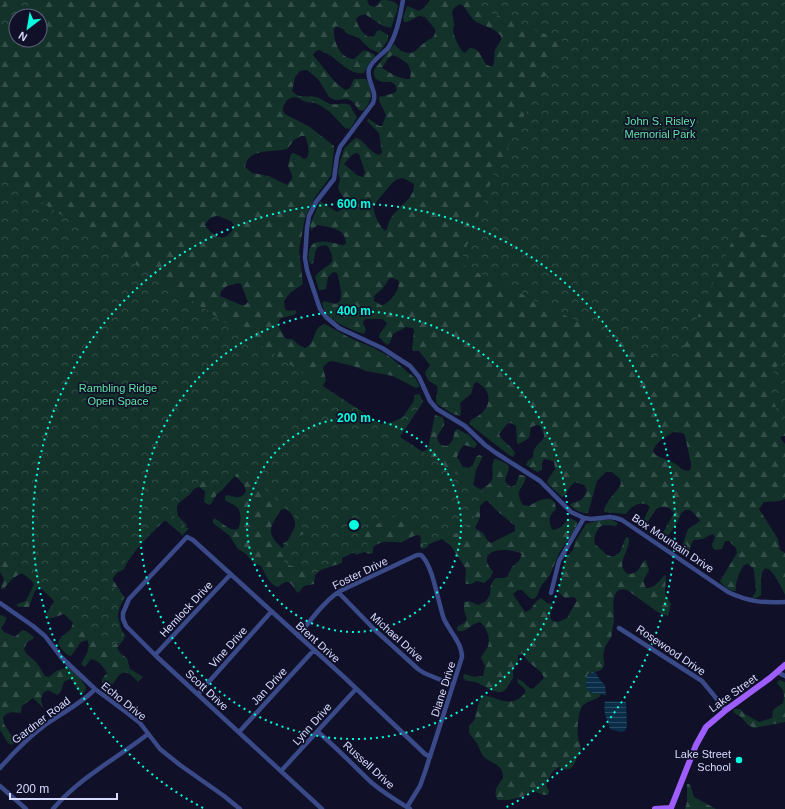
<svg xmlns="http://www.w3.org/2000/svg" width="785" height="809" font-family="Helvetica,sans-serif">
	<defs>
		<pattern id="forest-firs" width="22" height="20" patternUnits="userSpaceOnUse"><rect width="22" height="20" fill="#12322a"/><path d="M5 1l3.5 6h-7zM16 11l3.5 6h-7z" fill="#344f4a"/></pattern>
		<pattern id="park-crowns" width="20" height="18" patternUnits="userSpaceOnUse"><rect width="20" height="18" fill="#12322a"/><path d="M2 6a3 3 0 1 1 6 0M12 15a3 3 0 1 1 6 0" fill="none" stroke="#344f4a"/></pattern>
		<pattern id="water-rules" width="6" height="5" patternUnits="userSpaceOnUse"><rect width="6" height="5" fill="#0a2e47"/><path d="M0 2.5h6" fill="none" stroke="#2d4c63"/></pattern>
	</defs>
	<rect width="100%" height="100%" fill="#101128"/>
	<path fill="url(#forest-firs)" fill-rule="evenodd" d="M0 0H367L369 5 374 7 378 5 381 0C388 0 393 0 398 5L397 11 391 28 383 26 365 14 359 16 356 19C357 25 363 34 368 37L374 36 377 31 380 30 388 35V40L379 53 369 48 359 38 348 34 343 29 336 26 334 29C333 41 340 59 354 59L364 50 374 54 375 57 368 65 364 73C351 75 341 63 331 56 327 53 323 52 319 50L316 51 313 55 335 82 345 90 350 88 354 79H366C374 90 372 102 363 111L359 110 353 102 348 99 335 100 329 97 318 79 307 70 300 71 295 77 292 91C302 101 306 94 316 97 322 98 325 103 331 104 338 105 343 102 350 105L357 118 350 129 345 128 330 112 321 106 315 103 306 102 298 98 293 97 287 100 283 107V111L285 114 310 127 334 146V150L331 176 315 197 305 218 299 250 303 284 290 293 284 301 285 309 288 311 295 310 297 312 294 315 281 318 277 324 286 339H292L299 345 305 348C318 342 311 327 325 324L350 338 374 348 390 357 416 379 419 385V387L416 388 393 376 366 371 353 366 332 361 328 362 323 367 326 380 320 391 374 424C388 425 405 420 412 406 414 403 414 398 415 394L419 395 421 398V402L399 435C402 442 418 452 425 451L428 448 435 415 442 417 444 421V425L437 437C438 443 441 446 447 446 453 442 454 438 454 432L457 429 469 435 477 444 475 448 464 445 460 450 457 457 463 467 469 468 473 465 476 457 479 455 483 456 476 470 473 486 478 490H480C500 480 489 474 494 459H496C514 466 509 466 505 481L509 486 512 487 516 484 519 475H522L526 477C523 491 513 489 523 505L529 506C537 501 555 491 556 509 549 515 548 520 552 529L554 530 561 527 570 518 576 521 577 523 576 528 559 553 550 575 541 586 537 596 534 599H531L522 590H518L513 594 516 599 525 612C533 611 534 601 541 598L547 603 552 604C553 612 545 621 558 622L567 618 577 600 574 597 565 598 559 593V586L563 566 567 556 573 550 575 542 586 524 599 520H612L618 523 616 526 605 525 601 526C596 531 593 537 595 544L607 555 613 557 620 552 626 537 629 538C630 552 614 565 628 574 638 574 639 568 644 561L646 560 649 570 643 581 646 588C654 589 659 581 664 576L666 575 665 593 671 604 668 616 659 613 627 590C609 585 614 611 614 621 613 625 612 630 612 634 611 640 605 644 604 651 602 656 605 661 604 666 601 673 594 671 588 674L587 679 597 693 601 694C599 701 587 699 582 707 578 712 577 731 578 737 579 742 582 748 580 753 580 753 577 758 577 758 573 767 571 773 559 767 552 770 548 779 546 786L549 791 548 795H544L533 791 521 797 508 800H498C492 792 498 785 503 778 504 764 491 764 483 756 480 752 479 746 476 742 473 737 468 735 469 729 469 723 474 723 475 718 477 710 478 701 483 695 499 698 511 709 525 693V689L518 683 517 679C524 680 526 687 532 689L535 687 544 678C542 670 533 667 528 661 525 658 526 656 522 654L518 655V662L513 669V678L506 689 502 692C491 693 485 685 475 682 470 681 467 682 463 678L464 674 475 677 483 676 485 666 481 658C483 653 487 650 488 646 491 638 486 627 480 622 472 623 464 635 457 630V627L464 623 467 619 464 610V602L469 601 478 605 485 602 490 595C491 588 489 584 496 578H504L507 577 512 567 519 561 522 554C515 549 489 547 487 558 486 564 490 568 493 572L490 578 484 583 477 581 471 584H466L465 582 466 569 451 546 442 539 427 545 422 549 420 545 421 538 419 535C412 535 407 541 401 542 389 543 385 539 373 547V553L370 554 364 552 356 555 351 548 342 556V563L320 570 315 575 314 584 304 586 298 593C291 585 290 576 278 587 269 585 265 573 261 566L254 563 246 554 238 549 229 535 213 523V520L214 518C222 522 229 532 238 529 241 523 242 512 237 507 233 504 229 503 225 500V496L227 495C235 497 242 500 246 491L244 485 234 475 227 479 224 488 217 494 211 504 209 505 204 502 205 491 199 487 194 489 189 495 180 502 177 506V511L178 516 187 525 184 529 179 532 166 521H164C150 535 132 551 124 569L117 573 113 578V580L124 597 116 610 124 639 117 648 121 654 127 658 130 669 143 677 138 682C135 679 131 674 127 673 119 670 115 683 110 687L102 683V679L107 673C104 667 98 660 91 659L85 667 81 664C84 658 92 648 87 640L81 642 71 656C66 655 64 652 61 648 53 640 65 635 71 629L73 623 64 614 49 619 46 614 54 602 53 599 39 586 34 593 29 607H18L17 604 26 601 34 584 31 580 22 573C15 576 8 582 4 589H1V587L4 579 0 572ZM16 16H40V40H16ZM301 136H305C308 142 310 152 307 158L304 159 294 153 291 154 288 165C291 175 296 176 287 185L269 176 252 173 245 167C248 147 272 153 287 149L294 140ZM218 216 231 221 234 225C234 229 232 231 229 234 221 243 210 233 205 225 208 219 212 216 218 216ZM238 283 241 284 248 302 245 305H241L220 296 221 291 227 286ZM485 501H488L495 509 515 526V531L491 543 488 541 483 533 475 528 480 517V506ZM285 509 291 512 295 522V527L284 547 282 548C265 533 270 526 281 510Z
		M430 0H785V436H782L780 438 785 444V499L779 501 764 502 759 509 778 539 780 550 785 553V594C783 592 768 556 762 573 760 579 762 589 761 595L757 598H752L756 591 754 571 753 568 748 564 744 565C739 572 735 583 736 591 731 592 723 586 720 581L737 553 736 548 729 541H725L722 549 715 550 713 548 712 545 715 537 713 534 710 535 703 539 694 540C689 545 692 551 686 555L682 554 681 550 688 529 700 521C695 514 688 504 681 514 679 517 679 520 677 523 675 526 666 539 664 541L660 538 674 513C671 510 670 508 666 507 653 504 652 520 644 526L642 523 650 507C642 499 631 506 626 514L604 512C603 504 617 492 621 484L620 479 612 472H606L597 481 588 513C582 514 574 510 570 505L572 503C581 501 584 499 587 490L584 485 575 482C569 486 567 494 562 497L549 485 547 481 555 469 554 462 549 460 544 459 542 463V470L537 472 526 465 527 462 533 457C533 455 533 453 534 450 539 440 550 441 540 426L537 425 531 427 529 438 519 444 517 443 516 426 511 423 507 424 499 434C502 442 511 445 515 453L513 457 509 455 469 424 471 420C482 415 494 404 486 390 484 387 479 384 477 382L474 384 471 394 460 403 461 412 460 416 453 414 437 404C434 397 439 394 437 386 430 381 427 382 425 372L430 365 419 351H413L412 349 414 331 413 328 406 327 393 334 390 343 387 345 379 337C379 332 385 329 387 323L382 319H367L364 320 363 324 366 329 364 334 361 333C347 328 324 319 322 303L324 301 336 304 340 301C343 293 339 281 337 273L333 272 328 277 326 289 323 290H319L315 277C319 270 326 268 332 262 333 256 331 249 326 245 312 246 317 253 313 263L311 264 309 261C306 235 326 241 342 245L346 244C346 228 331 228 318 225L311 230 310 225 320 201 337 212 341 210 345 199 341 194 338 188 340 179 338 173 340 162 344 149 354 139 357 138C366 142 369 152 379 155L382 153 379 133 367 121 368 119H369L379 126H382L386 115 379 100V97L391 94 396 92C398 87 395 84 391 82 383 82 372 82 374 70L394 44 401 51C415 56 415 50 424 43 430 38 436 39 435 29L425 17 419 16 407 22H404L403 17 407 6 419 11 425 7ZM460 4C467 7 469 17 475 21 484 27 492 26 501 36V40L495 50 494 63 492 67 487 65C481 58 481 49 470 48L465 53 462 51C458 45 454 37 453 30 453 26 455 27 454 23 453 14 448 11 460 4ZM392 55 398 57 408 64 411 72 410 79C401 80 390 73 382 68L387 60ZM356 153 359 154 365 172 363 177 357 175 344 164 352 155ZM403 178 414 184C415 200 396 207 390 220 388 223 388 226 387 229L385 231C378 225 374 214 373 206L393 182 398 179ZM392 278 398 280C402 288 389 305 381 305L374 301V296L383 288 389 279ZM673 432 683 433 685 436 691 464V468L689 471C683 471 681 468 677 465 670 459 658 459 653 452 654 443 666 437 673 432Z
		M1 615 7 618 1 628 4 632 15 637 22 630 26 631 34 637 33 639 27 642 24 649 26 653 37 663 45 676 49 677 56 671 69 667 75 671 86 687 85 692 80 693 72 680 69 679 64 682 61 691 57 695 48 690 43 693 41 700 43 708 33 698 22 706 21 713C13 712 9 711 3 717L4 724 15 741V743L12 745 8 743 0 730V616Z
		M779 680 785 682V722L754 728 748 725 741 717 733 712 734 709H740L745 714 759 722 772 718 773 710 783 703 784 696 783 690 777 683Z
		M687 784H690L694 797 716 809H685L687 802Z"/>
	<path fill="url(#park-crowns)" d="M16 0H40L22 16H16V23L0 42V14L7 6 9 7Z
		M479 0H785V245L740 224 675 366 599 332 460 264 494 174 563 41 473 6Z
		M0 175 393 432 419 393 423 402 400 437 487 494 465 531 427 542 428 547 422 549 423 546 417 525 413 526 405 512 361 531 368 546 329 564 315 574 284 563 285 553 283 543 306 533 292 514 242 468 220 492 203 477 170 512 187 528H189L182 536 181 534 164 519 107 581 125 598C115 610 116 625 126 636L108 649 99 640 97 641 0 550V345L8 336 0 331Z
		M785 354V427C779 418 768 389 771 379 774 370 781 361 785 354Z"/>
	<path fill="url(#water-rules)" d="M592 672 596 673 600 680 605 685 606 695C599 694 588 694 586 686 585 683 587 679 587 676Z
		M605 701 626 702 627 726 625 731 621 732 610 729C607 719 603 712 605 701Z"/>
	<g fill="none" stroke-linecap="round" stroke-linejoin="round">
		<path stroke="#3a4988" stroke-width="4.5" d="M403 0C400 16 397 35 388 48 382 55 372 60 369 69 366 81 378 91 373 103L340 147 337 157 334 179 316 202 309 216 307 228 305 258 307 270 320 309 326 317 339 328 382 348 410 366 419 377 430 401 437 409 465 426 485 445 496 453 540 481 571 512 584 518 591 519 610 517 616 518 622 520 728 592C749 602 763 603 785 602
			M338 592 375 630 418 669 424 673 453 685
			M551 593 559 561 584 518
			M0 603 33 626 45 636 61 657 95 689 126 712 140 723 160 749 180 765 224 796 240 809
			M619 628 702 681 726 710
			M298 636C311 620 322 604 338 592L417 555H421C433 565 438 603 444 619 450 632 462 643 462 657L425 772 420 786 407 807
			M155 655 230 575
			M777 672 785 676
			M198 694 271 612
			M239 732 313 651
			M318 732C337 748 354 766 372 783 384 793 397 801 410 809
			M0 768C14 752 28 738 45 725 59 715 85 701 95 689
			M281 771 356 689
			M0 786 26 809
			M53 809C79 778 116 759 148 734
			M322 809 155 655 126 626 123 619V613L129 599 187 537 193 540 344 677 425 754 430 757"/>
		<path stroke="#9e5eff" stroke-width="6" d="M655 809 671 808 696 745 706 727 726 710 770 678 785 665"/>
	</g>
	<g fill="none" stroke="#03ffdf" stroke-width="2" stroke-dasharray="2 4">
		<circle cx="354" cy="525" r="107"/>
		<circle cx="354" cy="525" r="214"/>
		<path d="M203 808A321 321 0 1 1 505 808"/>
	</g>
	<circle fill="#03ffdf" stroke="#101128" stroke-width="1.5" cx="739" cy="760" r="4"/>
	<g text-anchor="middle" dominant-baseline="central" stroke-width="3.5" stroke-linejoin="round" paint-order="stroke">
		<g font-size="11" fill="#60e2a4" stroke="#101128">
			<text x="660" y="121">John S. Risley<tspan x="660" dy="13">Memorial Park</tspan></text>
			<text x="118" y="388">Rambling Ridge<tspan x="118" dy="13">Open Space</tspan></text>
		</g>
		<g font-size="11" fill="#d7dbff" stroke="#101128">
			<text transform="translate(673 543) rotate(34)">Box Mountain Drive</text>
			<text transform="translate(360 573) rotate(-26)">Foster Drive</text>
			<text transform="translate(186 609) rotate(-47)">Hemlock Drive</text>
			<text transform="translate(397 637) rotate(42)">Michael Drive</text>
			<text transform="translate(318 642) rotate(42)">Brent Drive</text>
			<text transform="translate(228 647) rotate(-48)">Vine Drive</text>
			<text transform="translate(671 650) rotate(34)">Rosewood Drive</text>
			<text transform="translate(269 686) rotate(-47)">Jan Drive</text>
			<text transform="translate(443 689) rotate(-72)">Diane Drive</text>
			<text transform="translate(207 690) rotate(43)">Scott Drive</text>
			<text transform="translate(733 693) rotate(-36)">Lake Street</text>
			<text transform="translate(124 701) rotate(39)">Echo Drive</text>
			<text transform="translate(41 720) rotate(-37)">Gardner Road</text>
			<text transform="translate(312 724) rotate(-48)">Lynn Drive</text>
			<text transform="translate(369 765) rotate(42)">Russell Drive</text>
		</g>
		<g font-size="11" fill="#d7dbff" stroke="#101128" text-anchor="end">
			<text x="731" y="754">Lake Street<tspan x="731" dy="13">School</tspan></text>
		</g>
	</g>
	<circle cx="354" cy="525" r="6" fill="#03ffdf" stroke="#101128" stroke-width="2"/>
	<g font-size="12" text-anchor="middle" font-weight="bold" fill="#03ffdf" stroke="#101128" stroke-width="3.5" stroke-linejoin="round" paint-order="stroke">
		<text x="354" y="208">600 m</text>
		<text x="354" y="315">400 m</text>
		<text x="354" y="422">200 m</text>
	</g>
	<g transform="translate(28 28) rotate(211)"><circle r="19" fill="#101128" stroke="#60627e"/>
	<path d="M0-3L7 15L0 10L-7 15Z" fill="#03ffdf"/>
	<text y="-6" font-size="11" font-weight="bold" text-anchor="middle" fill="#d7dbff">N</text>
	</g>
	<path d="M10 793v6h107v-6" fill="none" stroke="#d7dbff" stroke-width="2"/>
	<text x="16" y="793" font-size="12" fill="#d7dbff" stroke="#101128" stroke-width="3" paint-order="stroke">200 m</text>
</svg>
